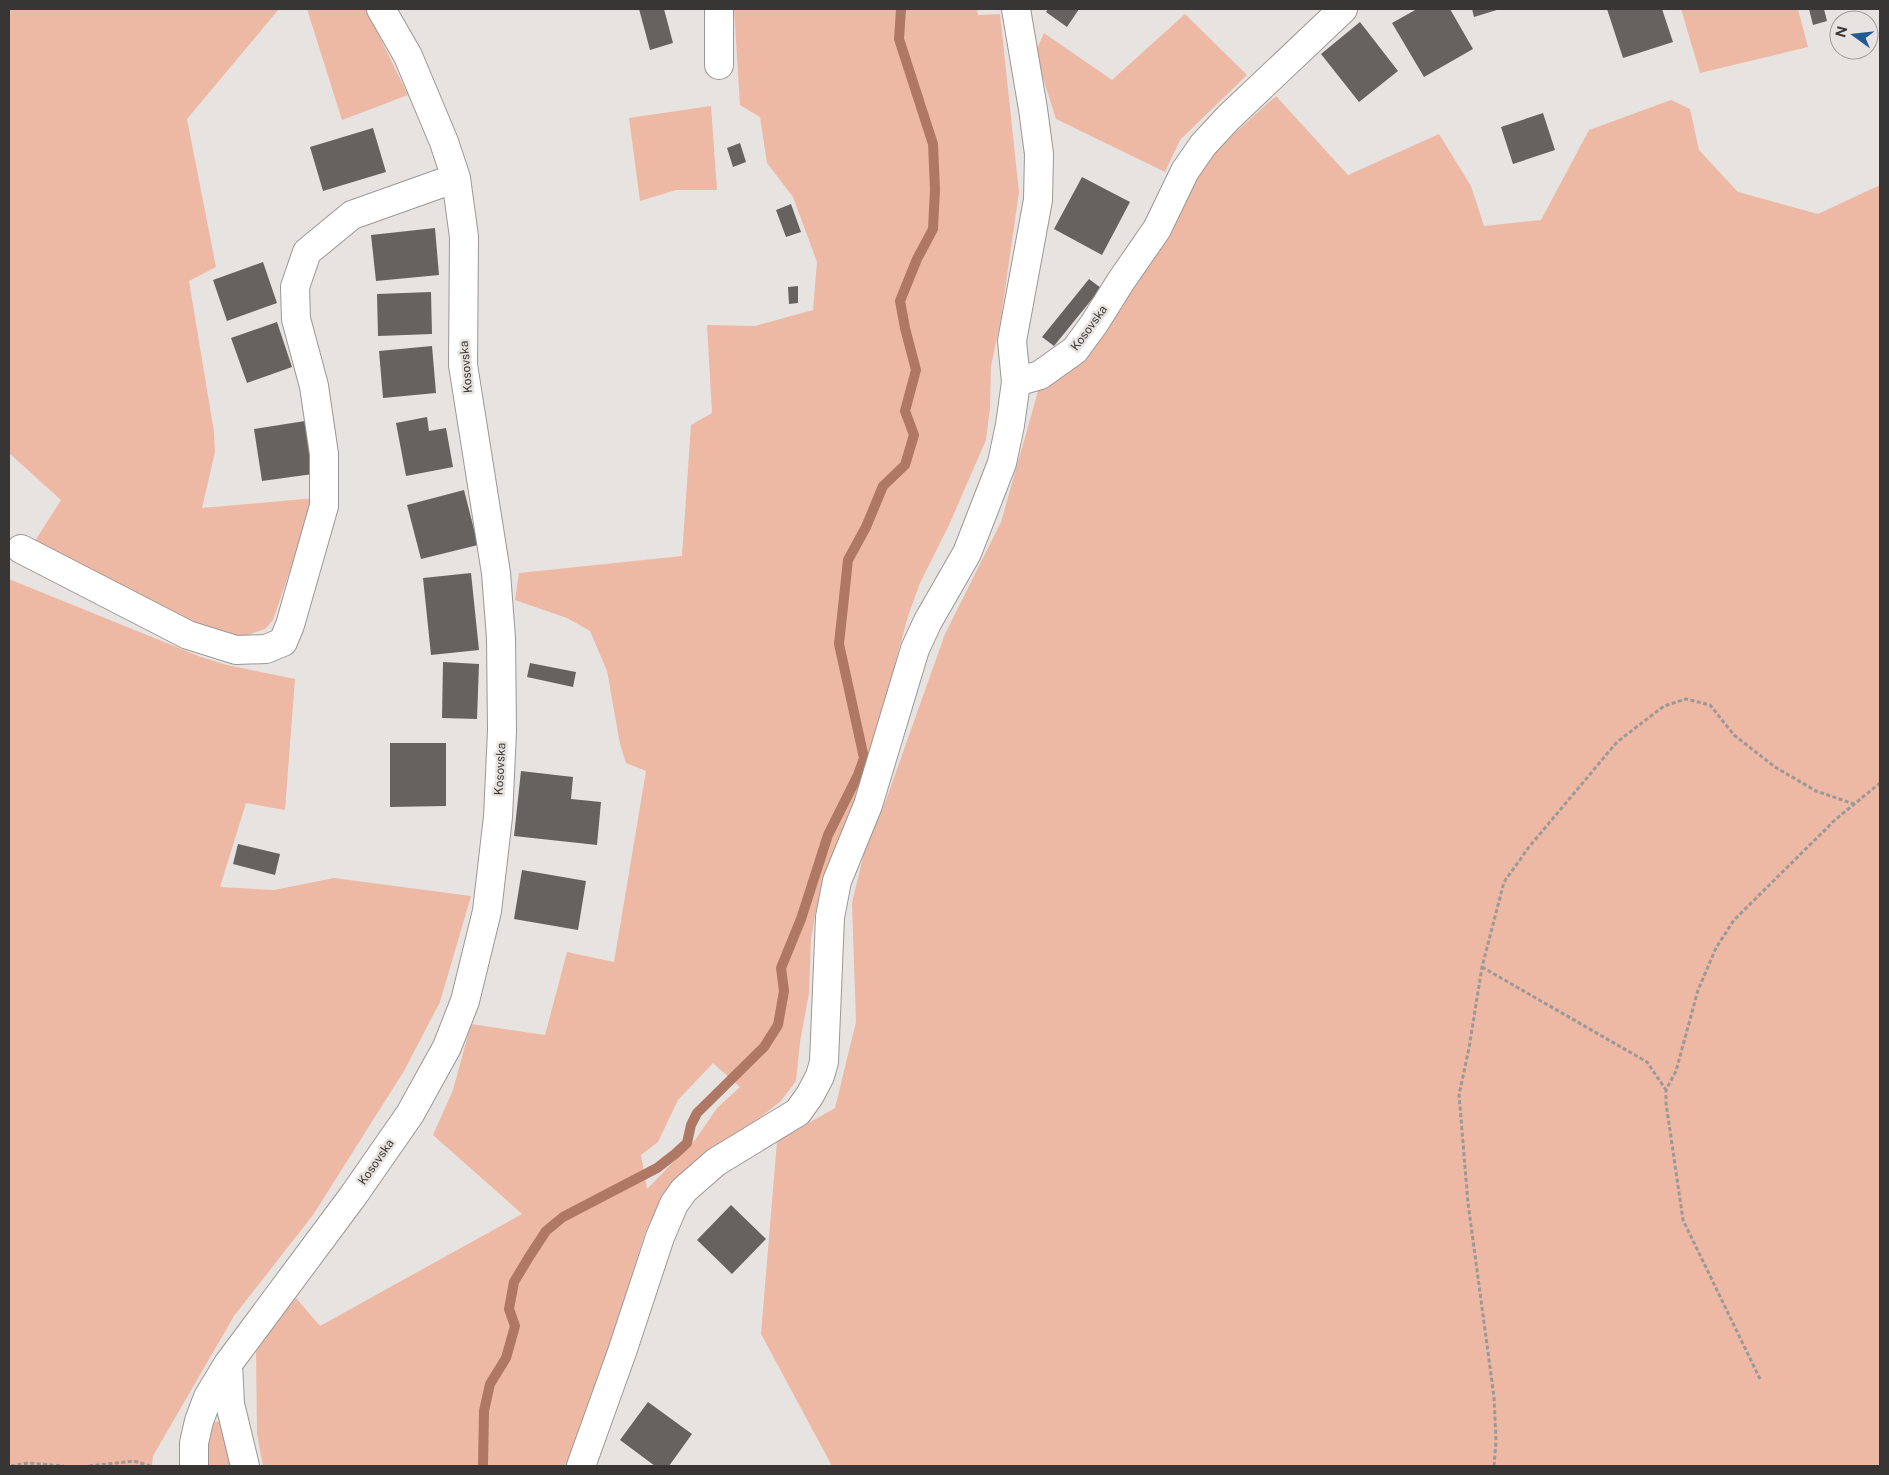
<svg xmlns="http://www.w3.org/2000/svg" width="1889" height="1475" font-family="'Public Sans',sans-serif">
	<rect width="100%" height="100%" fill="#e7e3e1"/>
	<path fill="#eeb9a4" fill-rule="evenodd" d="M9 9H279L187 119 216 267 189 281 214 432 215 452 202 508 315 498 273 620 265 629 241 637H228L191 625 33 544 61 500 9 453Z
		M307 9H366L408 95 342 120Z
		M734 9H977L978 15 1000 14 1019 192 1001 318 991 366 990 408 986 440 949 525 920 583 908 616 859 796 836 847 815 915 811 939 809 993 800 1042 796 1081 781 1101 673 1186 657 1208 645 1233 605 1360 566 1466H263L257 1434 256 1352 275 1321 296 1298 320 1326 522 1214 433 1135 453 1090 471 1024 545 1035 567 952 614 962 646 771 626 763 620 744 607 671 590 631 567 618 515 600 519 573 682 556 691 425 712 413 707 325 755 326 813 310 817 262 793 197 767 163 760 117 740 105ZM713 1063 740 1087 717 1108 695 1140 647 1189 641 1155 658 1142 678 1100Z
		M1681 9H1798L1808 47 1700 73Z
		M1185 14 1247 75 1180 140 1165 172 1056 119 1035 53 1044 33 1112 80Z
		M1276 96 1348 175 1439 134 1471 186 1484 226 1541 220 1589 130 1671 100 1690 109 1699 150 1738 192 1818 214 1880 185V1466H832L761 1334 777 1141 835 1108 856 1022 852 903 864 853 886 800 945 634 1001 522 1038 391 1070 369 1208 157Z
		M711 106 717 190H676L640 201 629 118Z
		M9 579 201 657 227 665 295 679 285 810 246 803 220 887 274 890 334 878 471 896 440 1002 404 1071 313 1215 234 1316 153 1456 152 1466H9Z
		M220 1421 231 1466H207L206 1438 211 1423Z"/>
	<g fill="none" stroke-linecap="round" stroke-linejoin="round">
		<path stroke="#ae7864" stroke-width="10" d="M483 1466 484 1411 490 1384 506 1358 515 1326 509 1309 514 1282 529 1257 546 1231 563 1217 657 1168 675 1154 687 1143 691 1125 697 1113 764 1047 778 1025 784 991 781 968 801 919 828 835 858 775 864 758 839 644 848 560 866 527 883 486 905 465 914 435 905 411 916 370 905 328 900 301 917 259 933 229 935 189 933 144 899 39 901 9"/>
	</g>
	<path fill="#656260" d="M639 9H664L673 43 650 50Z
		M1048 9H1079L1067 27 1046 12Z
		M1417 9H1450L1473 49 1424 77 1392 23Z
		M1472 9H1500L1474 17Z
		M1607 9H1662L1673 42 1623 58Z
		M1809 9H1824L1827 21 1813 25Z
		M1360 22 1398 71 1359 102 1321 54Z
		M1543 113 1555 150 1513 164 1501 127Z
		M373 128 386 172 323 191 310 147Z
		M740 143 746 162 733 167 727 148Z
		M1082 177 1130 202 1102 255 1054 229Z
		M791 204 801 232 786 237 776 210Z
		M435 228 439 275 376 281 371 235Z
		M263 262 277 303 227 321 213 280Z
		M1089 279 1101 288 1054 346 1042 337Z
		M798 286V303L789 304 788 287Z
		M431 292 432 334 378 336 377 294Z
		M277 322 292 367 247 383 231 338Z
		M432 346 436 393 383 398 379 351Z
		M427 417 429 431 446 428 453 467 406 476 396 423Z
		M305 421 313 474 262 481 254 429Z
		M464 490 478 545 421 559 407 505Z
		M471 573 479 650 431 655 423 578Z
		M443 662 479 664 477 719 442 718Z
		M530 663 576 672 573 687 527 677Z
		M390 743H446V806L390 807Z
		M521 771 573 777 571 799 601 802 597 845 514 836Z
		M238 844 280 854 275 875 233 864Z
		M522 870 586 881 578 930 514 919Z
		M731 1205 766 1239 732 1274 697 1240Z
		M648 1402 692 1434 669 1466H655L620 1440Z"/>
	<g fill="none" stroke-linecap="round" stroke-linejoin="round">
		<g stroke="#9b9796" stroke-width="30">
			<path id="street" d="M719 9V65
				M1016 382 1040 375 1075 350 1094 324 1121 281 1157 229 1185 171 1203 145 1228 118 1343 9
				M21 549 188 635 236 650 266 649 283 642 290 625 324 506V454L314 386 296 319 295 287 307 252 352 215 456 178
				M228 1364 230 1404 245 1466
				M194 1466V1443L199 1421 208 1397 228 1364 353 1196 410 1114 447 1047 465 1001 487 911 498 817 502 731 501 638 496 573 463 365 464 237 456 178 444 142 408 56 381 9
				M581 1466 622 1352 660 1237 674 1204 684 1190 716 1162 798 1112 810 1095 820 1076 824 1062 830 917 837 881 868 805 915 649 928 621 967 553 1002 463 1010 425 1016 382 1012 341 1038 200 1039 154 1033 109 1016 9"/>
		</g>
		<path stroke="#9b9897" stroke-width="3" stroke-dasharray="4 2.5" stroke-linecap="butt" d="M1482 967 1647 1062 1666 1090
			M1760 1379 1683 1220 1666 1103V1090L1676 1071 1698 990 1716 948 1734 920 1836 819 1880 783
			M11 1466 28 1463 64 1466
			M89 1466 134 1461 150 1466
			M1494 1466 1496 1441 1494 1397 1468 1203 1459 1095 1469 1048 1482 967 1504 882 1529 847 1617 742 1664 706 1686 699 1710 705 1734 735 1775 767 1816 791 1854 804"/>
		<use href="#street" stroke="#fff" stroke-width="28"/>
	</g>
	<g text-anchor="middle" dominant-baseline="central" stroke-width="5" stroke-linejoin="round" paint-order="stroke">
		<g font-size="12" fill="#383635" stroke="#e7e3e1">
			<text transform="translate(1089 328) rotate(-54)">Kosovska</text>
			<text transform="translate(466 367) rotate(-95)">Kosovska</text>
			<text transform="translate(500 769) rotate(-87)">Kosovska</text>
			<text transform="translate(376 1162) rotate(-55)">Kosovska</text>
		</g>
	</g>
	<rect width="1889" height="1475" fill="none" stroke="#383635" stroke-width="20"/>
	<g transform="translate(1854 35) rotate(285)"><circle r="24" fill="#e7e3e1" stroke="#a19e9c"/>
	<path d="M0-4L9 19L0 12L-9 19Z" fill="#245a92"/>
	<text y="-8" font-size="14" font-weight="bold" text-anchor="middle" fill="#383635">N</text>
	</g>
</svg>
